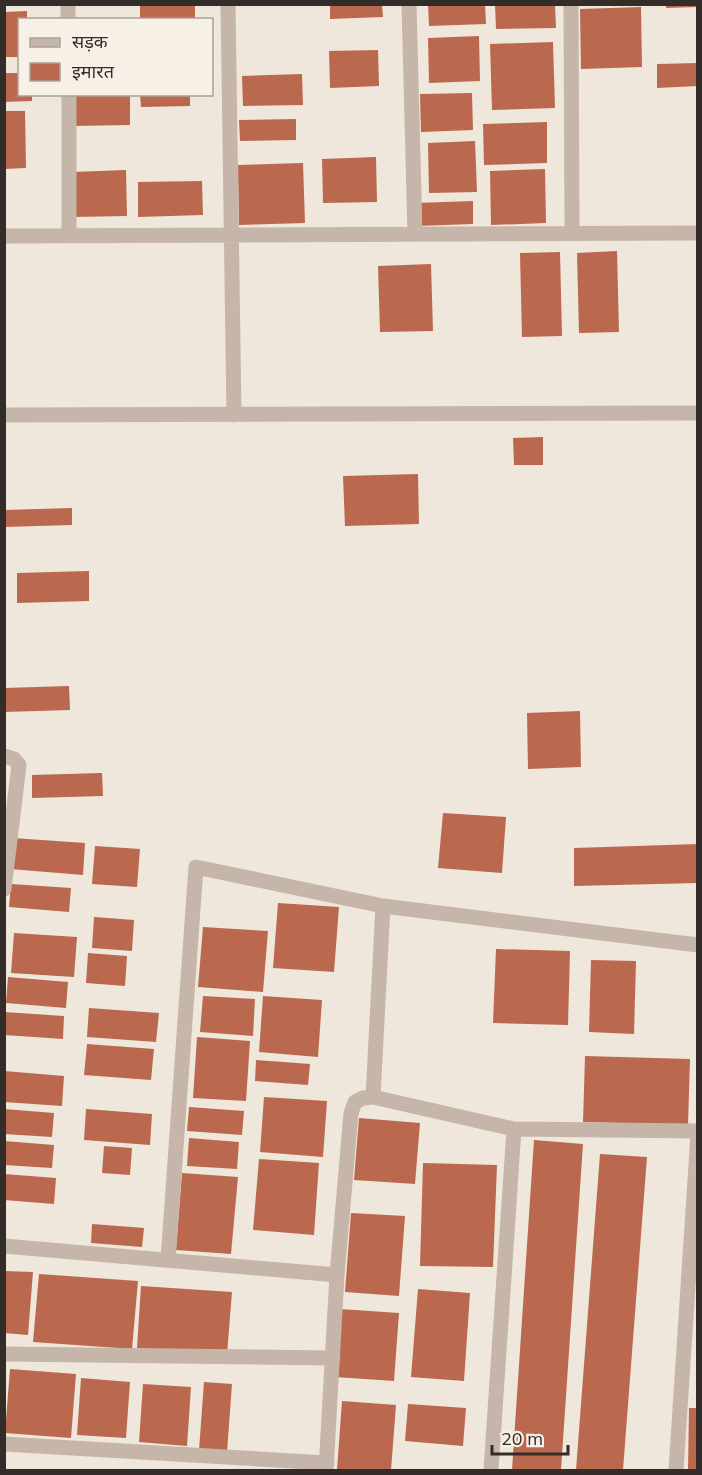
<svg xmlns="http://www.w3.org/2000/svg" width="702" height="1475" font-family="Mulish,'Noto Sans Devanagari',sans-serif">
	<rect width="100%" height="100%" fill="#efe6dc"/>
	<path fill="#bb694e" d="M140 4H195V20H140Z
		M330 4H382L383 17 330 19Z
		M428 4H485L486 24 429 26Z
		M495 4H555L556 28 496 29Z
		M666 4H698V7L666 8Z
		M641 7 642 67 581 69 580 9Z
		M27 11V20H20V57H4V12Z
		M479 36 480 81 429 83 428 38Z
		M553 42 555 108 492 110 490 44Z
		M378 50 379 86 330 88 329 51Z
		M698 63V86L657 88V64Z
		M4 73H20V94H32V101L4 102Z
		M302 74 303 105 243 106 242 76Z
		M472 93 473 130 421 132 420 94Z
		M72 94H130V125L72 126Z
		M140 94H190V106L141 107Z
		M4 111H25L26 168 4 169Z
		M296 119V140L240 141 239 120Z
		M547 122V163L484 165 483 124Z
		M475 141 477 192 429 193 428 143Z
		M376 157 377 202 323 203 322 159Z
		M303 163 305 223 239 225 238 165Z
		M545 169 546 223 491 225 490 171Z
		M126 170 127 216 73 217 72 172Z
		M202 181 203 215 138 217V182Z
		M473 201V224L417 226 416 203Z
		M617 251 619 332 579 333 577 253Z
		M560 252 562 336 522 337 520 253Z
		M431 264 433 331 380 332 378 266Z
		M543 437V465H514L513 438Z
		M418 474 419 524 345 526 343 476Z
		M72 508V525L4 527V510Z
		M89 571V601L17 603V573Z
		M69 686 70 710 4 712V688Z
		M580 711 581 767 528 769 527 713Z
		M102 773 103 796 32 798V775Z
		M443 813 506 817 502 873 438 868Z
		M13 838 85 843 83 875 10 869Z
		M698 844V883L574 886V848Z
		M95 846 140 849 137 887 92 884Z
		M11 884 71 888 69 912 9 907Z
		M278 903 339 907 334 972 273 968Z
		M94 917 134 920 132 951 92 948Z
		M203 927 268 931 263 992 198 987Z
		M14 933 77 937 74 977 11 973Z
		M496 949 570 951 568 1025 493 1023Z
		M88 953 127 956 125 986 86 983Z
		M591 960 636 961 634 1034 589 1032Z
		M8 977 68 982 66 1008 6 1003Z
		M203 996 255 999 253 1036 200 1032Z
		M263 996 322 1000 318 1057 259 1052Z
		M89 1008 159 1013 156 1042 87 1037Z
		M4 1012 64 1016 63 1039 4 1035Z
		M197 1037 250 1041 246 1101 193 1098Z
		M87 1044 154 1049 151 1080 84 1075Z
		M585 1056 690 1059 688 1125 583 1122Z
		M256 1060 310 1064 308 1085 255 1081Z
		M4 1071 64 1076 62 1106 4 1102Z
		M264 1097 327 1101 323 1157 260 1152Z
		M189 1107 244 1111 242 1135 187 1131Z
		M4 1109 54 1113 52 1137 4 1134Z
		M86 1109 152 1114 150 1145 84 1140Z
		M359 1118 420 1123 415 1184 354 1180Z
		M189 1138 239 1142 237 1169 187 1166Z
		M534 1140 583 1144 561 1470H512Z
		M4 1141 54 1145 52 1168 4 1165Z
		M104 1146 132 1148 130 1175 102 1173Z
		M600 1154 647 1157 623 1470H576Z
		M259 1159 319 1163 314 1235 253 1230Z
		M423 1163 497 1165 493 1267 420 1266Z
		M182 1173 238 1177 231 1254 176 1250Z
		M4 1174 56 1178 54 1204 4 1200Z
		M351 1213 405 1216 399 1296 345 1292Z
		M92 1224 144 1228 142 1247 91 1243Z
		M4 1271 33 1272 28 1335 4 1333Z
		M39 1274 138 1281 132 1349 33 1342Z
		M141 1286 232 1292 227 1354 137 1348Z
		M418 1289 470 1293 464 1381 411 1377Z
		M340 1309 399 1313 394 1381 335 1377Z
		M10 1369 76 1374 71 1438 5 1433Z
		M81 1378 130 1382 126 1438 77 1435Z
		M204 1382 232 1384 227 1452 199 1450Z
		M143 1384 191 1387 187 1446 139 1442Z
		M342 1401 396 1405 391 1470H337Z
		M408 1404 466 1408 463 1446 405 1441Z
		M689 1408H698V1470H688Z"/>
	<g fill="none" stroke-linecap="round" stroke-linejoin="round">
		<path stroke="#c6b6a9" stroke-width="15" d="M68 4V20
			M228 4 234 415
			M409 4 415 234
			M571 4 572 233
			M69 94V235
			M4 236 698 233
			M4 415 698 413
			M4 756 14 759 19 765 4 889
			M383 906 698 945
			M4 1246 337 1275
			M168 1260 196 867 383 906 373 1097
			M4 1354 333 1358
			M4 1444 327 1463
			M326 1470 337 1275 351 1113 355 1102 363 1098 373 1097 514 1129 698 1131
			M491 1470 514 1129
			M676 1470 698 1134"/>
	</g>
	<rect width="702" height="1475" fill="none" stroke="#342c28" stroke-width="12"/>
	<rect x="18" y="18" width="195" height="78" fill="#f7f0e7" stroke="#a9a29b" stroke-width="1.5"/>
	<rect x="30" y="38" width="30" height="9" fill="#c6b6a9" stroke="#a9a29b" stroke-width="1.5"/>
	<text x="72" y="48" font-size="18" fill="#342c28">सड़क</text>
	<rect x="30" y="63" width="30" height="18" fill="#bb694e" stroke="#a9a29b" stroke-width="1.5"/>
	<text x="72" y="78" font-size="18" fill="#342c28">इमारत</text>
	<path d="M492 1445v9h76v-9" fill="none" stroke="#342c28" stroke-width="3"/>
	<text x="501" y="1445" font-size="18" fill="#342c28" stroke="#f7f0e7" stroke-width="4.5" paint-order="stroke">20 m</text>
</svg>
